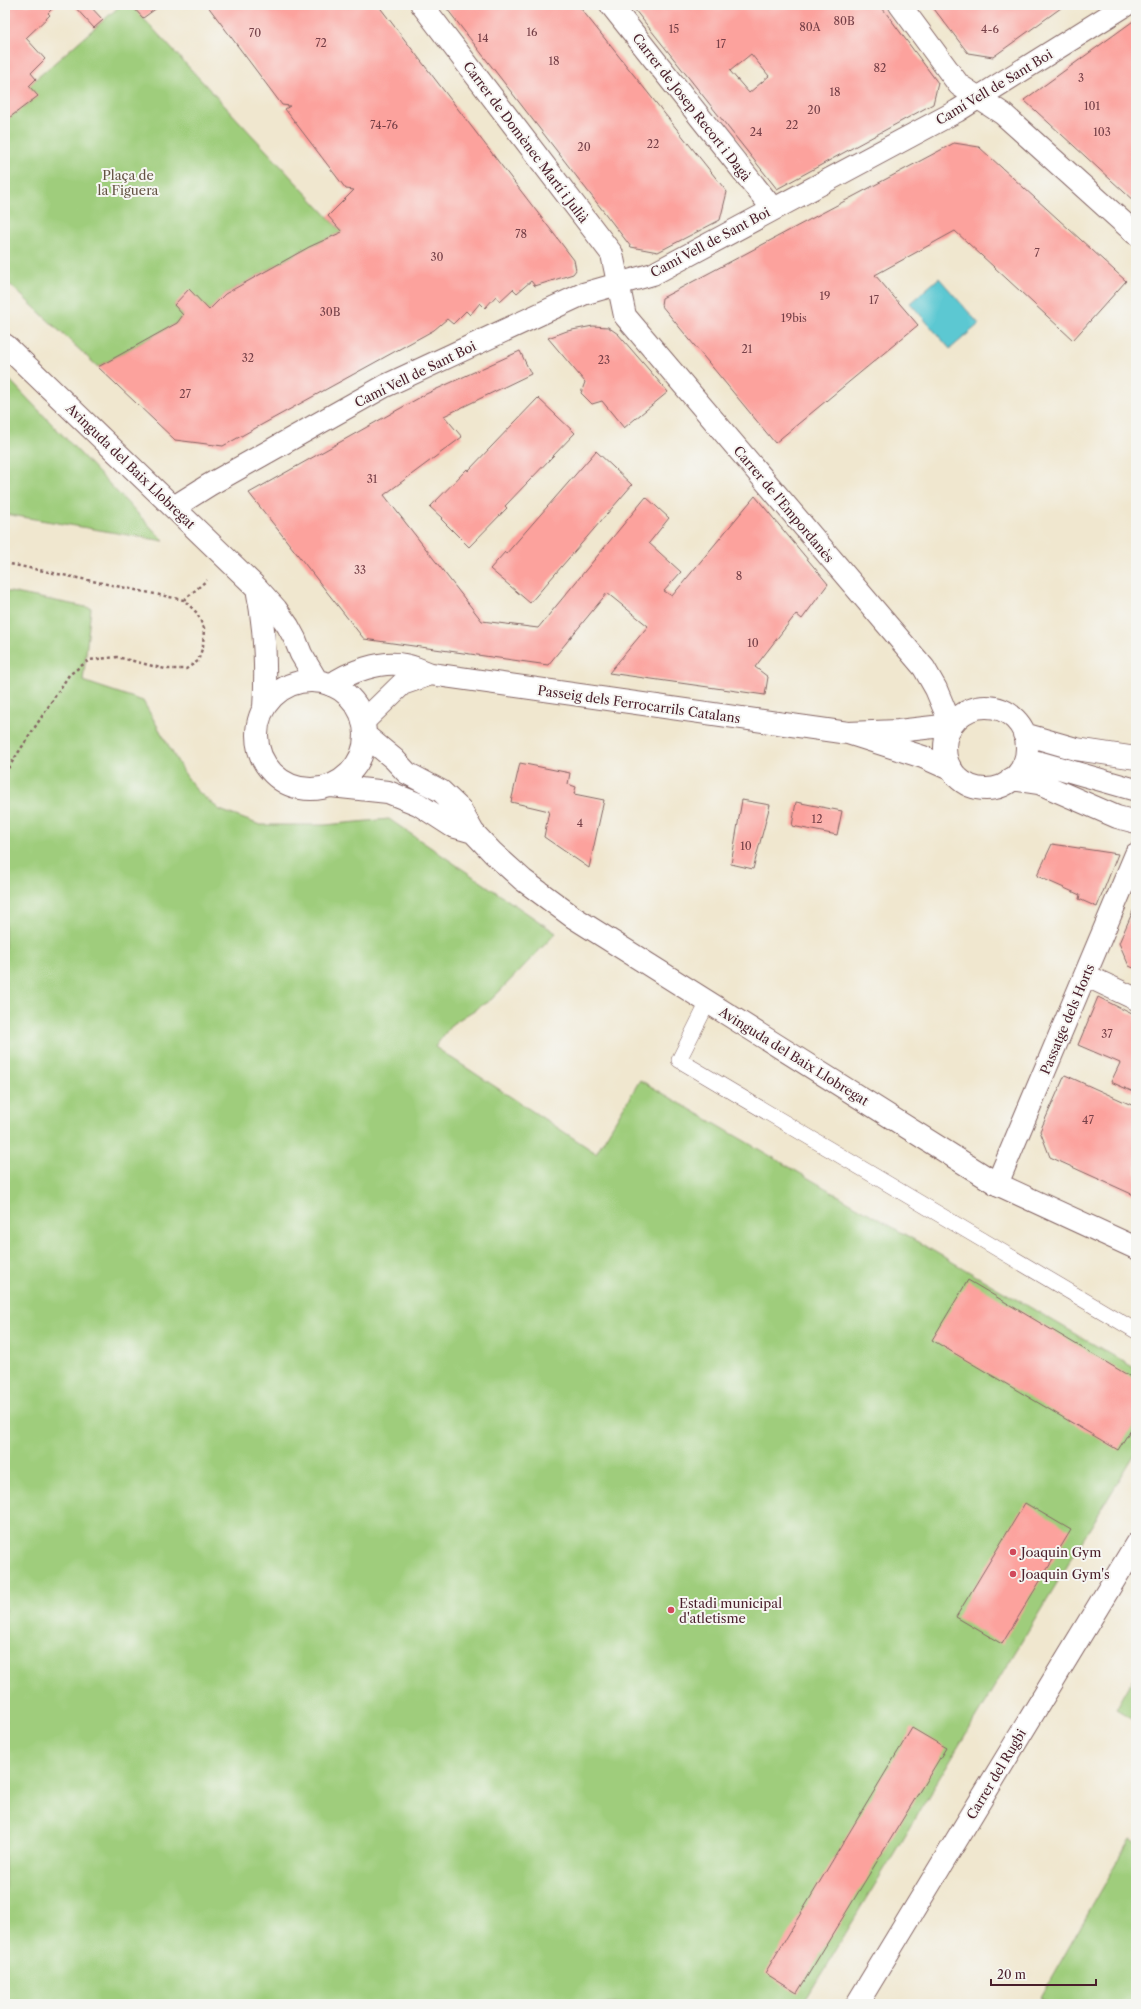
<svg xmlns="http://www.w3.org/2000/svg" width="1141" height="2009" font-family="'Libre Caslon Text',serif">
	<rect width="100%" height="100%" fill="#f6f6f2"/>
	<filter id="ink" filterUnits="userSpaceOnUse"><feTurbulence type="fractalNoise" baseFrequency=".025" numOctaves="2"/><feDisplacementMap in="SourceGraphic" scale="8" xChannelSelector="R" yChannelSelector="G"/><feConvolveMatrix kernelMatrix="1 2 1 2 8 2 1 2 1" color-interpolation-filters="sRGB"/></filter>
	<filter id="wash" filterUnits="userSpaceOnUse"><feTurbulence type="fractalNoise" baseFrequency=".012" numOctaves="4" result="noise"/><feDisplacementMap in="SourceGraphic" scale="16" xChannelSelector="R" yChannelSelector="G"/><feGaussianBlur stdDeviation="0.9" result="paint"/><feColorMatrix in="noise" values="0 0 0 0 0 0 0 0 0 0 0 0 0 0 0 0 0 1.4 0 .05"/><feComposite in="paint" operator="in"/></filter>
	<g filter="url(#wash)">
		<rect width="100%" height="100%" fill="#f0e7cf"/>
		<path fill="#9fcd7b" stroke="#747653" d="M121 5H131L342 232 309 247 225 294 209 310 189 290 174 305 183 315 177 323 98 367 5 280V121L38 96 29 86 36 79Z
			M5 375 164 541 5 514Z
			M5 591 91 608 83 681 143 701 183 771 197 791 220 810 260 825H325L389 819 556 933 492 999 452 1024 435 1047 596 1153 640 1080 1136 1369V1452L803 2004H5Z
			M1136 1674V1721L1116 1709Z
			M1131 1838 1136 1841V2004H1051L1040 1998Z"/>
		<path fill="#5bc8d2" stroke="#52747e" d="M939 278 979 324 950 349 910 303Z"/>
		<g id="blocks">
			<path fill="#fca29d" fill-rule="evenodd" d="M5 5H56L48 13 50 15 26 38 45 59 31 73 36 79 29 86 38 96 5 121Z
				M73 5H89L103 20 94 28Z
				M131 5H161L143 18Z
				M207 5H378L574 260 576 270 573 274 535 286 531 281 517 293 513 289 500 301 496 296 485 308 480 303 470 315 466 311 453 324 447 319 434 330 223 446 175 440 98 367 177 323 183 315 174 305 189 289 209 310 225 294 309 247 342 232 328 216 354 190 346 189 285 109 290 106 282 105Z
				M444 5H578L727 192 720 220 658 252 631 247Z
				M631 5H880L938 83 933 104 777 189ZM751 54 769 76 749 93 730 71Z
				M931 5H1065L993 57 968 53Z
				M1136 19V203L1024 100Z
				M954 143 979 147 1126 281 1073 340 955 231 875 275 918 325 775 443 661 305 662 298Z
				M593 326 608 327 618 334 668 392 624 428 602 401 592 404 581 393 585 382 548 338 567 331Z
				M520 351 531 374 444 416 462 437 384 495 482 621 538 628 646 497 669 518 649 543 681 572 664 591 672 596 755 496 828 584 802 619 796 614 755 667 768 677 765 695 609 673 648 626 607 593 548 665 364 639 249 493 426 394Z
				M538 398 575 433 505 506 507 508 469 547 441 519 442 518 430 507 467 469 468 471Z
				M596 451 632 485 530 603 490 569 505 552 506 554Z
				M520 763 570 773 568 784 576 787 574 794 604 800 589 868 544 837 549 811 511 802Z
				M742 800 770 805 753 869 731 864Z
				M796 802 842 811 837 835 792 826Z
				M1052 844 1118 854 1097 907 1079 899 1080 895 1037 876Z
				M1136 904V969L1129 966 1119 943Z
				M1098 997 1136 1016V1093L1111 1082 1120 1063 1078 1045Z
				M1065 1075 1136 1107V1196L1050 1157 1040 1131Z
				M968 1280 1136 1380V1421L1118 1450 932 1340Z
				M1025 1503 1071 1530 1002 1644 956 1617Z
				M912 1728 946 1748 797 1993 765 1973Z"/>
		</g>
	</g>
	<g filter="url(#ink)">
		<use href="#blocks" fill-opacity="0" stroke="#846564" stroke-width="1"/>
		<g fill="none" stroke-linecap="round" stroke-linejoin="round">
			<g stroke="#846564" stroke-width="16">
				<path id="lane" d="M708 1002 679 1060 1136 1331"/>
			</g>
			<g stroke="#846564" stroke-width="24">
				<path id="street" d="M422 5 612 254 625 316 924 668 936 689 951 725 898 731 848 733
					M611 5 773 209
					M900 5 959 85 1003 114 1136 234
					M174 507 209 485 385 386 583 294 653 274 957 111 1126 5
					M331 685C348 672 382 660 404 665 413 666 422 671 431 674L848 733 923 757 952 770
					M945 748a41 41 0 1 1 82 0a41 41 0 1 1-82 0Z
					M363 722 402 684 431 674
					M1024 734 1076 749 1136 758
					M1038 762 1136 790
					M1011 779 1039 783 1117 817 1136 822
					M1085 975 1136 999
					M997 1184 1136 854
					M857 2004 1136 1544"/>
			</g>
			<g stroke="#846564" stroke-width="24">
				<path id="secondary" d="M5 345 257 588 276 609 288 626 295 639 301 654 317 681
					M257 588C265 629 267 665 264 708
					M257 735a54 54 0 1 1 108 0a54 54 0 1 1-108 0Z
					M365 735 394 759 407 773 441 791 460 809 473 832 493 853 523 880 573 917 997 1184 1136 1248
					M331 786 388 792 418 804 452 826 473 832"/>
			</g>
			<path stroke="#846564" stroke-width="2.5" stroke-dasharray="3 3" stroke-linecap="butt" d="M5 563 184 600
				M5 773 69 675 89 660 117 657 165 669H186L198 661 203 646 204 628 197 613 184 600 207 580"/>
			<use href="#lane" stroke="#fff" stroke-width="15"/>
			<use href="#street" stroke="#fff" stroke-width="22"/>
			<use href="#secondary" stroke="#fff" stroke-width="22"/>
		</g>
	</g>
	<g fill="#d1495b" stroke="#f6f6f2" stroke-width="1.5">
		<circle cx="1013" cy="1552" r="4"/>
		<circle cx="1013" cy="1574" r="4"/>
		<circle cx="671" cy="1610" r="4"/>
	</g>
	<g text-anchor="middle" dominant-baseline="central" stroke-width="4" stroke-linejoin="round" paint-order="stroke">
		<g font-size="11" fill="#764048">
			<text x="844" y="21">80B</text>
			<text x="810" y="27">80A</text>
			<text x="674" y="29">15</text>
			<text x="990" y="29">4-6</text>
			<text x="532" y="32">16</text>
			<text x="255" y="33">70</text>
			<text x="483" y="38">14</text>
			<text x="321" y="43">72</text>
			<text x="721" y="44">17</text>
			<text x="554" y="61">18</text>
			<text x="880" y="68">82</text>
			<text x="1081" y="78">3</text>
			<text x="835" y="92">18</text>
			<text x="1092" y="106">101</text>
			<text x="814" y="110">20</text>
			<text x="384" y="125">74-76</text>
			<text x="792" y="125">22</text>
			<text x="756" y="132">24</text>
			<text x="1102" y="132">103</text>
			<text x="653" y="144">22</text>
			<text x="584" y="147">20</text>
			<text x="521" y="234">78</text>
			<text x="1037" y="253">7</text>
			<text x="437" y="257">30</text>
			<text x="825" y="296">19</text>
			<text x="874" y="300">17</text>
			<text x="330" y="312">30B</text>
			<text x="794" y="318">19bis</text>
			<text x="747" y="349">21</text>
			<text x="248" y="358">32</text>
			<text x="604" y="360">23</text>
			<text x="185" y="394">27</text>
			<text x="372" y="479">31</text>
			<text x="360" y="570">33</text>
			<text x="739" y="576">8</text>
			<text x="753" y="643">10</text>
			<text x="817" y="819">12</text>
			<text x="580" y="823">4</text>
			<text x="746" y="846">10</text>
			<text x="1107" y="1034">37</text>
			<text x="1088" y="1120">47</text>
		</g>
		<g font-size="13" fill="#4a1f2b" stroke="#f6f6f2">
			<text transform="translate(994 87) rotate(-31)">Camí Vell de Sant Boi</text>
			<text transform="translate(692 107) rotate(52)">Carrer de Josep Recort i Dagà</text>
			<text transform="translate(526 142) rotate(53)">Carrer de Domènec Martí i Julià</text>
			<text transform="translate(710 242) rotate(-28)">Camí Vell de Sant Boi</text>
			<text transform="translate(415 374) rotate(-26)">Camí Vell de Sant Boi</text>
			<text transform="translate(131 466) rotate(44)">Avinguda del Baix Llobregat</text>
			<text transform="translate(784 504) rotate(50)">Carrer de l'Empordanès</text>
			<text transform="translate(639 704) rotate(8)">Passeig dels Ferrocarrils Catalans</text>
			<text transform="translate(1067 1019) rotate(-67)">Passatge dels Horts</text>
			<text transform="translate(794 1056) rotate(32)">Avinguda del Baix Llobregat</text>
			<text transform="translate(996 1774) rotate(-59)">Carrer del Rugbi</text>
		</g>
		<g font-size="13" fill="#645343" stroke="#f6f6f2">
			<text x="128" y="175">Plaça de<tspan x="128" dy="15">la Figuera</tspan></text>
		</g>
		<g font-size="13" fill="#4a1f2b" stroke="#f6f6f2" text-anchor="start">
			<text x="1021" y="1552">Joaquin Gym</text>
			<text x="1021" y="1574">Joaquin Gym's</text>
			<text x="679" y="1603">Estadi municipal<tspan x="679" dy="15">d'atletisme</tspan></text>
		</g>
	</g>
	<rect width="1141" height="2009" fill="none" stroke="#f6f6f2" stroke-width="20"/>
	<path d="M991 1979v6h105v-6" fill="none" stroke="#4a1f2b" stroke-width="2"/>
	<text x="997" y="1979" font-size="12" fill="#4a1f2b" stroke="#f6f6f2" stroke-width="3" paint-order="stroke">20 m</text>
</svg>
